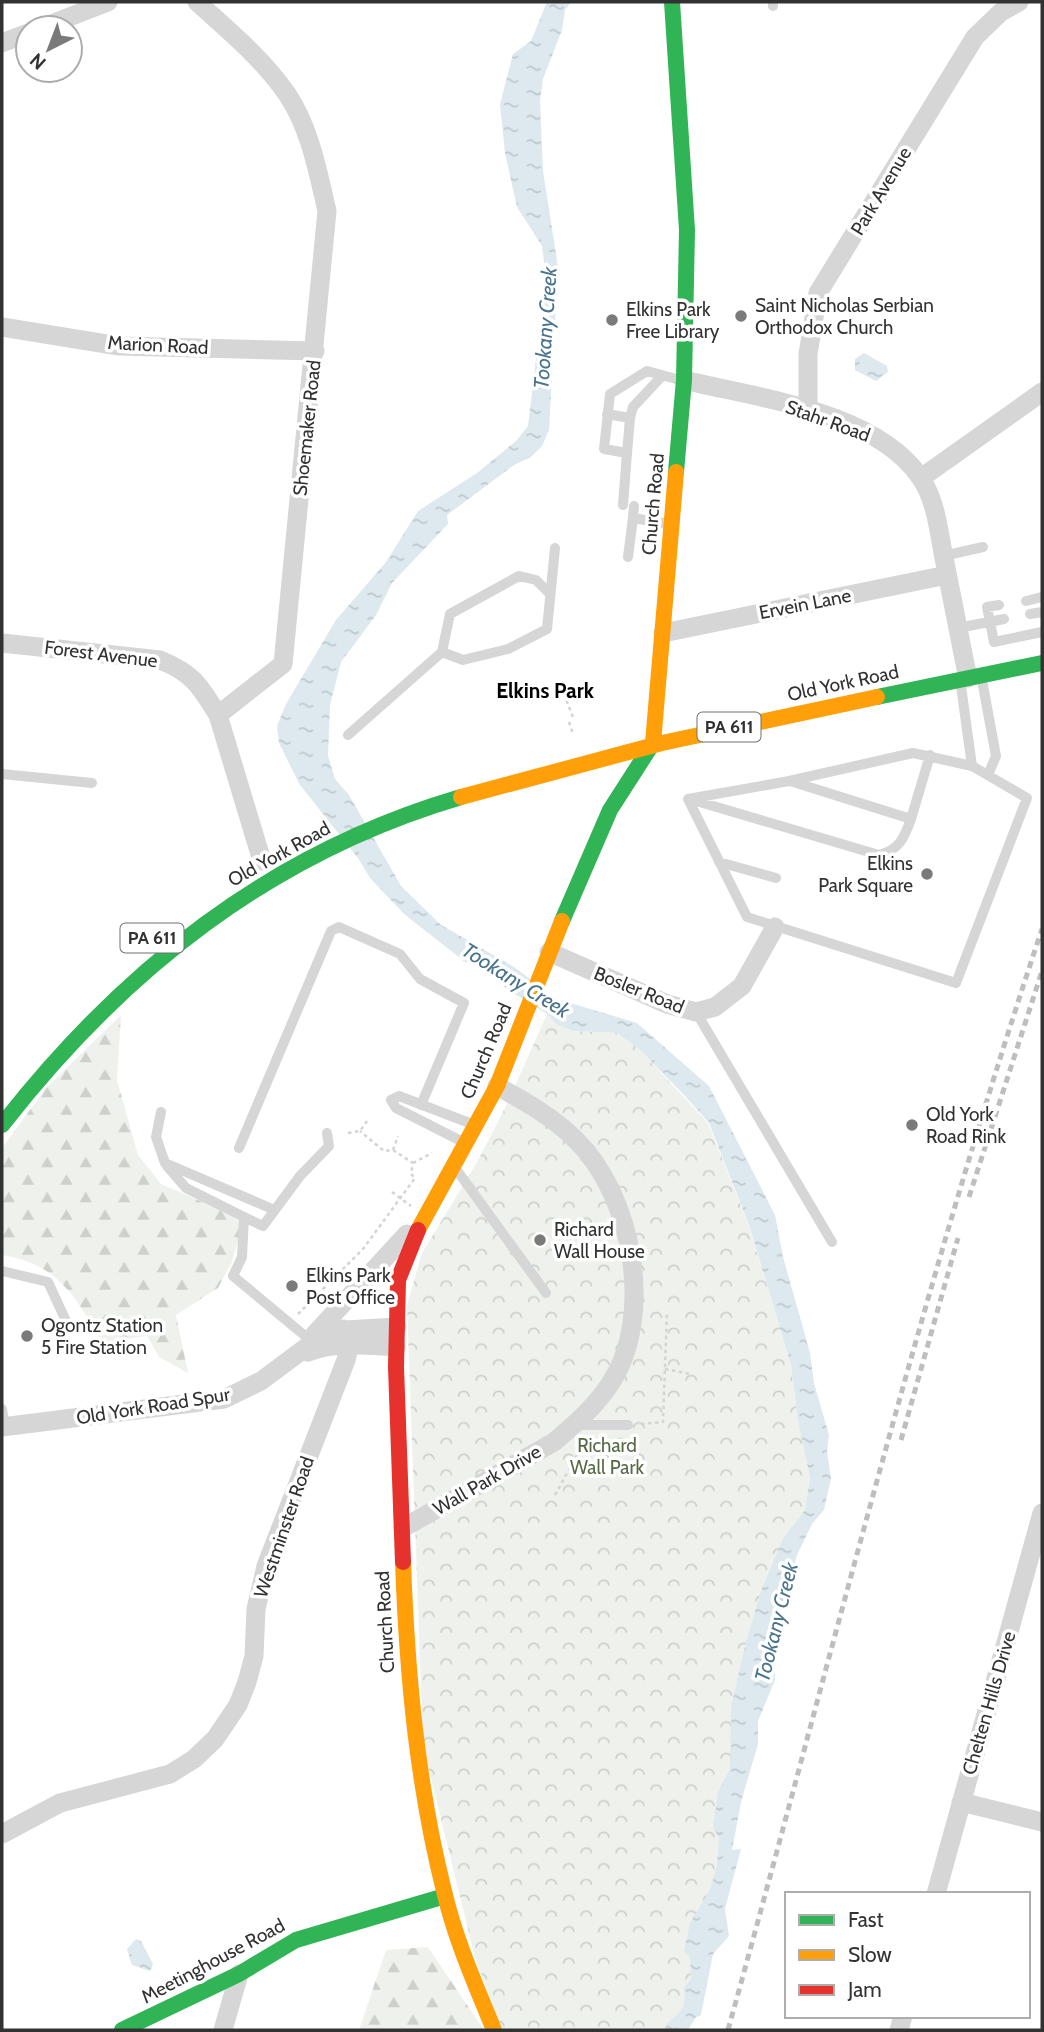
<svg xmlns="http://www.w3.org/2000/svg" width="1044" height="2032" font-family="Cabin,sans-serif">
	<defs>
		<pattern id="forest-firs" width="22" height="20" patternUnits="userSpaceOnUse" patternTransform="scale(1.75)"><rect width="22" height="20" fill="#eff2ec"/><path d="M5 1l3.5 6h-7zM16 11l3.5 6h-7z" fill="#cdd0cb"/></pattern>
		<pattern id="park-crowns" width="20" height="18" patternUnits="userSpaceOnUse" patternTransform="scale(1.75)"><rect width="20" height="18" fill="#eff2ec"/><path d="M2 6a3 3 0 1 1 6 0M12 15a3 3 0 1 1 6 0" fill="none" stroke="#cdd0cb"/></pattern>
		<pattern id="water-ripples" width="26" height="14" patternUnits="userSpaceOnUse" patternTransform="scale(1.75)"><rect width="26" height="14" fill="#dde9ee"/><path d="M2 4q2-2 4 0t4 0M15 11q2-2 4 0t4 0" fill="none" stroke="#bec8cd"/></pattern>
	</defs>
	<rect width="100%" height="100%" fill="#fff"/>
	<path fill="url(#forest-firs)" d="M121 1015 117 1080 138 1155 161 1184 212 1206 243 1223 232 1262 218 1288 176 1315 188 1373 159 1357 147 1336 102 1342C75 1296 58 1264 2 1255V1148L46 1088Z
		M428 1947 484 2030H359L386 1950Z"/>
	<path fill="url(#park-crowns)" d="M547 1014 557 1025 573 1031 617 1033 640 1050 708 1123 748 1223 791 1365 798 1421 810 1476 805 1510 783 1538 763 1584 724 1845 682 2017 671 2030H502L475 1958 423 1745 407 1305 422 1253 476 1164 506 1106Z"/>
	<path fill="url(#water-ripples)" d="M547 2H571L565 10 562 30 543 79 540 101 543 171 558 267 549 430 542 446 531 457 514 465 447 515 448 524 392 583 376 615 341 662 330 705 328 756 335 779 349 795 401 886 441 925 514 967 557 999 637 1023 709 1086 775 1215 783 1257 810 1353 814 1383 829 1435 827 1451 831 1479 827 1496 824 1510 812 1524 797 1555 783 1606 774 1647 775 1680 758 1721V1744L741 1802 732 1850 741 1849 725 1909 729 1936 713 1954 701 2015 696 2017 688 2030H664C672 2013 688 2016 684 1988L691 1979 690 1958 684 1951 690 1923 710 1889 717 1866 719 1838 713 1827 718 1792 730 1769 731 1707 746 1642 763 1585 783 1538 805 1510 810 1477 798 1421 791 1365 749 1225 709 1123 684 1095 640 1050 617 1033 573 1031 557 1025 547 1014 507 989 490 972 464 961 404 914 370 878 358 858 300 785 279 743 277 726 286 704 336 620 386 562 418 511 477 473 516 441 528 426 546 277 542 246 517 207 505 153 500 104 513 54 531 41Z
		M864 353 887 366 888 372 876 381 855 370V359Z
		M136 1939 141 1941 153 1964 150 1971 132 1965 127 1949Z"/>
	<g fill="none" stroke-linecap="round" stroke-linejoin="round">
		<path stroke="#d4d4d4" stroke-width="2.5" stroke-dasharray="3.5 3.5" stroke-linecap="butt" d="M564 694 574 720
			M569 722 573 734
			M348 1133 360 1131 367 1121
			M393 1150 398 1136
			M413 1163 432 1153
			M298 1314 363 1249 415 1178 411 1174 413 1163 393 1150 384 1151 360 1131
			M665 1369 691 1374
			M641 1424 663 1422 667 1311
			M555 1495 586 1439"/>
		<path stroke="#d6d6d6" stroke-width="10" d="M773 2V6
			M607 414 630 418 627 453
			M630 418 633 407 662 376
			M623 505 627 453 604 449 610 394 647 371 680 380
			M633 518 634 506
			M943 556 983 547
			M628 557 633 518 669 524
			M548 592 536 580 519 576 450 614 442 652 463 660 508 649 547 629 555 548
			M1026 601 1042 597
			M999 605 987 607 994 642 1042 632
			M1030 614 1042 612
			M958 628 1004 619
			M982 680 996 756 988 775
			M961 686 972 766
			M348 735 442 652
			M913 753 972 766 1027 798 956 983 747 917 688 799 789 781Z
			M2 774 92 783
			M693 800 879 855C900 849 904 838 911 819L790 781
			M911 819 930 755
			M719 862 776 878
			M696 1012 832 1242
			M161 1112 156 1137 165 1163 270 1208
			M463 1142 396 1108 391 1100 399 1096 472 1124
			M239 1148 331 931 339 927 400 954 420 979 464 1003 421 1105
			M167 1166 186 1188 244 1217
			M456 1169 546 1293
			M2 1271 48 1282 66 1321
			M310 1340 233 1276 242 1257 244 1217 263 1226 300 1176 329 1146 327 1133
			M2 1409 5 1427
			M576 1425H628"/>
		<path stroke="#d6d6d6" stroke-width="19" d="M197 2C229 31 262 58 287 94 310 128 318 172 327 211L283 664 218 715 262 861
			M41 28 108 2
			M2 43 28 33
			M2 327 119 346 315 351
			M684 380C757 398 875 411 920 477 937 501 939 535 945 563 953 602 960 640 968 678
			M808 410V354L818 293 975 37 1001 12 1019 2
			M921 478 1042 392
			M663 633 947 575
			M2 643 160 660C193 673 200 686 218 715
			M549 952 667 1004 696 1012 715 1007 742 986 775 927
			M314 1335 407 1234
			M308 1352C337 1341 366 1345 396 1347
			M2 1427 224 1399 261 1381 328 1331 397 1327
			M403 1528 554 1442C575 1424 595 1407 610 1384 655 1317 633 1196 576 1140 553 1117 526 1102 497 1086
			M961 1802 1042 1822
			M2 1834 60 1803 170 1774 194 1759 215 1739 238 1705 247 1682 254 1656 256 1609 266 1566 346 1360 351 1339 344 1329
			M936 1894 1042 1513
			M223 2030 239 1974
			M899 2030 903 2016"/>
		<path stroke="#30b455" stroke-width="16" d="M672 2 687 230 684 380 676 472
			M877 697 1042 663
			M562 921 610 810 653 743
			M2 1125C123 970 270 853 461 797
			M122 2030 239 1974 296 1940 445 1896"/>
		<path stroke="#ff9f0a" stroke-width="16" d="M653 743 676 472
			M461 797 662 743 877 697
			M418 1230 497 1086 562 921
			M403 1562C407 1674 417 1785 445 1895 456 1941 476 1986 494 2030"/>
		<path stroke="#e5322d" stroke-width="16" d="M403 1562 396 1367 398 1280 418 1230"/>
		<path stroke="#bebebe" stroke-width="5" stroke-dasharray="7 5" stroke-linecap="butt" d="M969 1197 1042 971
			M901 1440 958 1238
			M728 2030C830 1663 921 1291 1042 929"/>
		<path stroke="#d4d4d4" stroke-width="2.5" stroke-dasharray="3.5 3.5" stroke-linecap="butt" d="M392 1192 411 1206"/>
	</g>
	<g fill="#7a7a7a" stroke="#fff" stroke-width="2.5">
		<circle cx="741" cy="316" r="7"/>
		<circle cx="612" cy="320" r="7"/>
		<circle cx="927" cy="874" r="7"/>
		<circle cx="912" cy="1125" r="7"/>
		<circle cx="540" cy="1240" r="7"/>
		<circle cx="292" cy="1286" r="7"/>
		<circle cx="27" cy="1336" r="7"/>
	</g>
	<g text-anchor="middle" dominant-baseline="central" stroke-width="7" stroke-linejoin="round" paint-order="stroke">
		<g fill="#fff" stroke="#707070" stroke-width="2">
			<rect x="697.5" y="712.5" width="63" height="29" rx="5"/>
			<rect x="120.5" y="923.5" width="63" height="29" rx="5"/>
		</g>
		<g font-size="18" font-weight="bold" fill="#323232">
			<text x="729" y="727">PA 611</text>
			<text x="152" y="938">PA 611</text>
		</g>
		<g font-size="19" fill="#323232" stroke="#fff">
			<text transform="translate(881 191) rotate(-59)">Park Avenue</text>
			<text transform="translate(158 345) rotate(3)">Marion Road</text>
			<text transform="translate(828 421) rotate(20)">Stahr Road</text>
			<text transform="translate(307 428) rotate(-84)">Shoemaker Road</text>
			<text transform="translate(653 504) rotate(-85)">Church Road</text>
			<text transform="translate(805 604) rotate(-11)">Ervein Lane</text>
			<text transform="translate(101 654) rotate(7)">Forest Avenue</text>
			<text transform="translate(843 683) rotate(-12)">Old York Road</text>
			<text transform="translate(279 854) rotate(-29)">Old York Road</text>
			<text transform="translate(639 990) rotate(22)">Bosler Road</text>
			<text transform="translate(486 1051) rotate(-67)">Church Road</text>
			<text transform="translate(153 1406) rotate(-9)">Old York Road Spur</text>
			<text transform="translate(487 1480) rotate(-30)">Wall Park Drive</text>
			<text transform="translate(284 1527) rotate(-71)">Westminster Road</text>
			<text transform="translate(385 1622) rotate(-93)">Church Road</text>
			<text transform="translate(989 1703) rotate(-74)">Chelten Hills Drive</text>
			<text transform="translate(213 1961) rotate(-28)">Meetinghouse Road</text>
		</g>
		<g font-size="19" fill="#323232" stroke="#fff" text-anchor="start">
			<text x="755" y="305">Saint Nicholas Serbian<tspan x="755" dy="22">Orthodox Church</tspan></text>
			<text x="626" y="309">Elkins Park<tspan x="626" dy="22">Free Library</tspan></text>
			<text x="913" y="863" text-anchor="end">Elkins<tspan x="913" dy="22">Park Square</tspan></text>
			<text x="926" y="1114">Old York<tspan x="926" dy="22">Road Rink</tspan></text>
			<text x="554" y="1229">Richard<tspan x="554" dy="22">Wall House</tspan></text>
			<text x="306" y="1275">Elkins Park<tspan x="306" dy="22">Post Office</tspan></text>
			<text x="41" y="1325">Ogontz Station<tspan x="41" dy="22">5 Fire Station</tspan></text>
		</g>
		<g font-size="19" fill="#576944" stroke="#fff">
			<text x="607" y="1445">Richard<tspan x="607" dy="22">Wall Park</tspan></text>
		</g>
		<g font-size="21" font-style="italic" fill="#49748b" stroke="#fff">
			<text transform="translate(545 328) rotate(-86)">Tookany Creek</text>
			<text transform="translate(516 980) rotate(32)">Tookany Creek</text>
			<text transform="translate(776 1622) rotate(-76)">Tookany Creek</text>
		</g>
		<g font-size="21" font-weight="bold" fill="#000" stroke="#fff">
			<text x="545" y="690">Elkins Park</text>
		</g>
	</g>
	<rect width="1044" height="2032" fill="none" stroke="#323232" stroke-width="7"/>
	<rect x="785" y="1892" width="245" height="126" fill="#ffffff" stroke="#adadad" stroke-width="2"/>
	<rect x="799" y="1915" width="35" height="10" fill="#30b455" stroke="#adadad" stroke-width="2"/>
	<text x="848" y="1927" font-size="21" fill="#323232">Fast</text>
	<rect x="799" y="1950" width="35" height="10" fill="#ff9f0a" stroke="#adadad" stroke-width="2"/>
	<text x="848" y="1962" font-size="21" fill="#323232">Slow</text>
	<rect x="799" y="1985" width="35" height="10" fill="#e5322d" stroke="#adadad" stroke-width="2"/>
	<text x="848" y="1997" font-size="21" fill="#323232">Jam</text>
	<g transform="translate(49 49) rotate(222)"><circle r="33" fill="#ffffff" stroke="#adadad" stroke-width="2"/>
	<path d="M0-5L12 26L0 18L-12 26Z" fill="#7a7a7a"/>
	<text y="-10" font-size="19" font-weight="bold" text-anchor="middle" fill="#323232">N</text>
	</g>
</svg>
